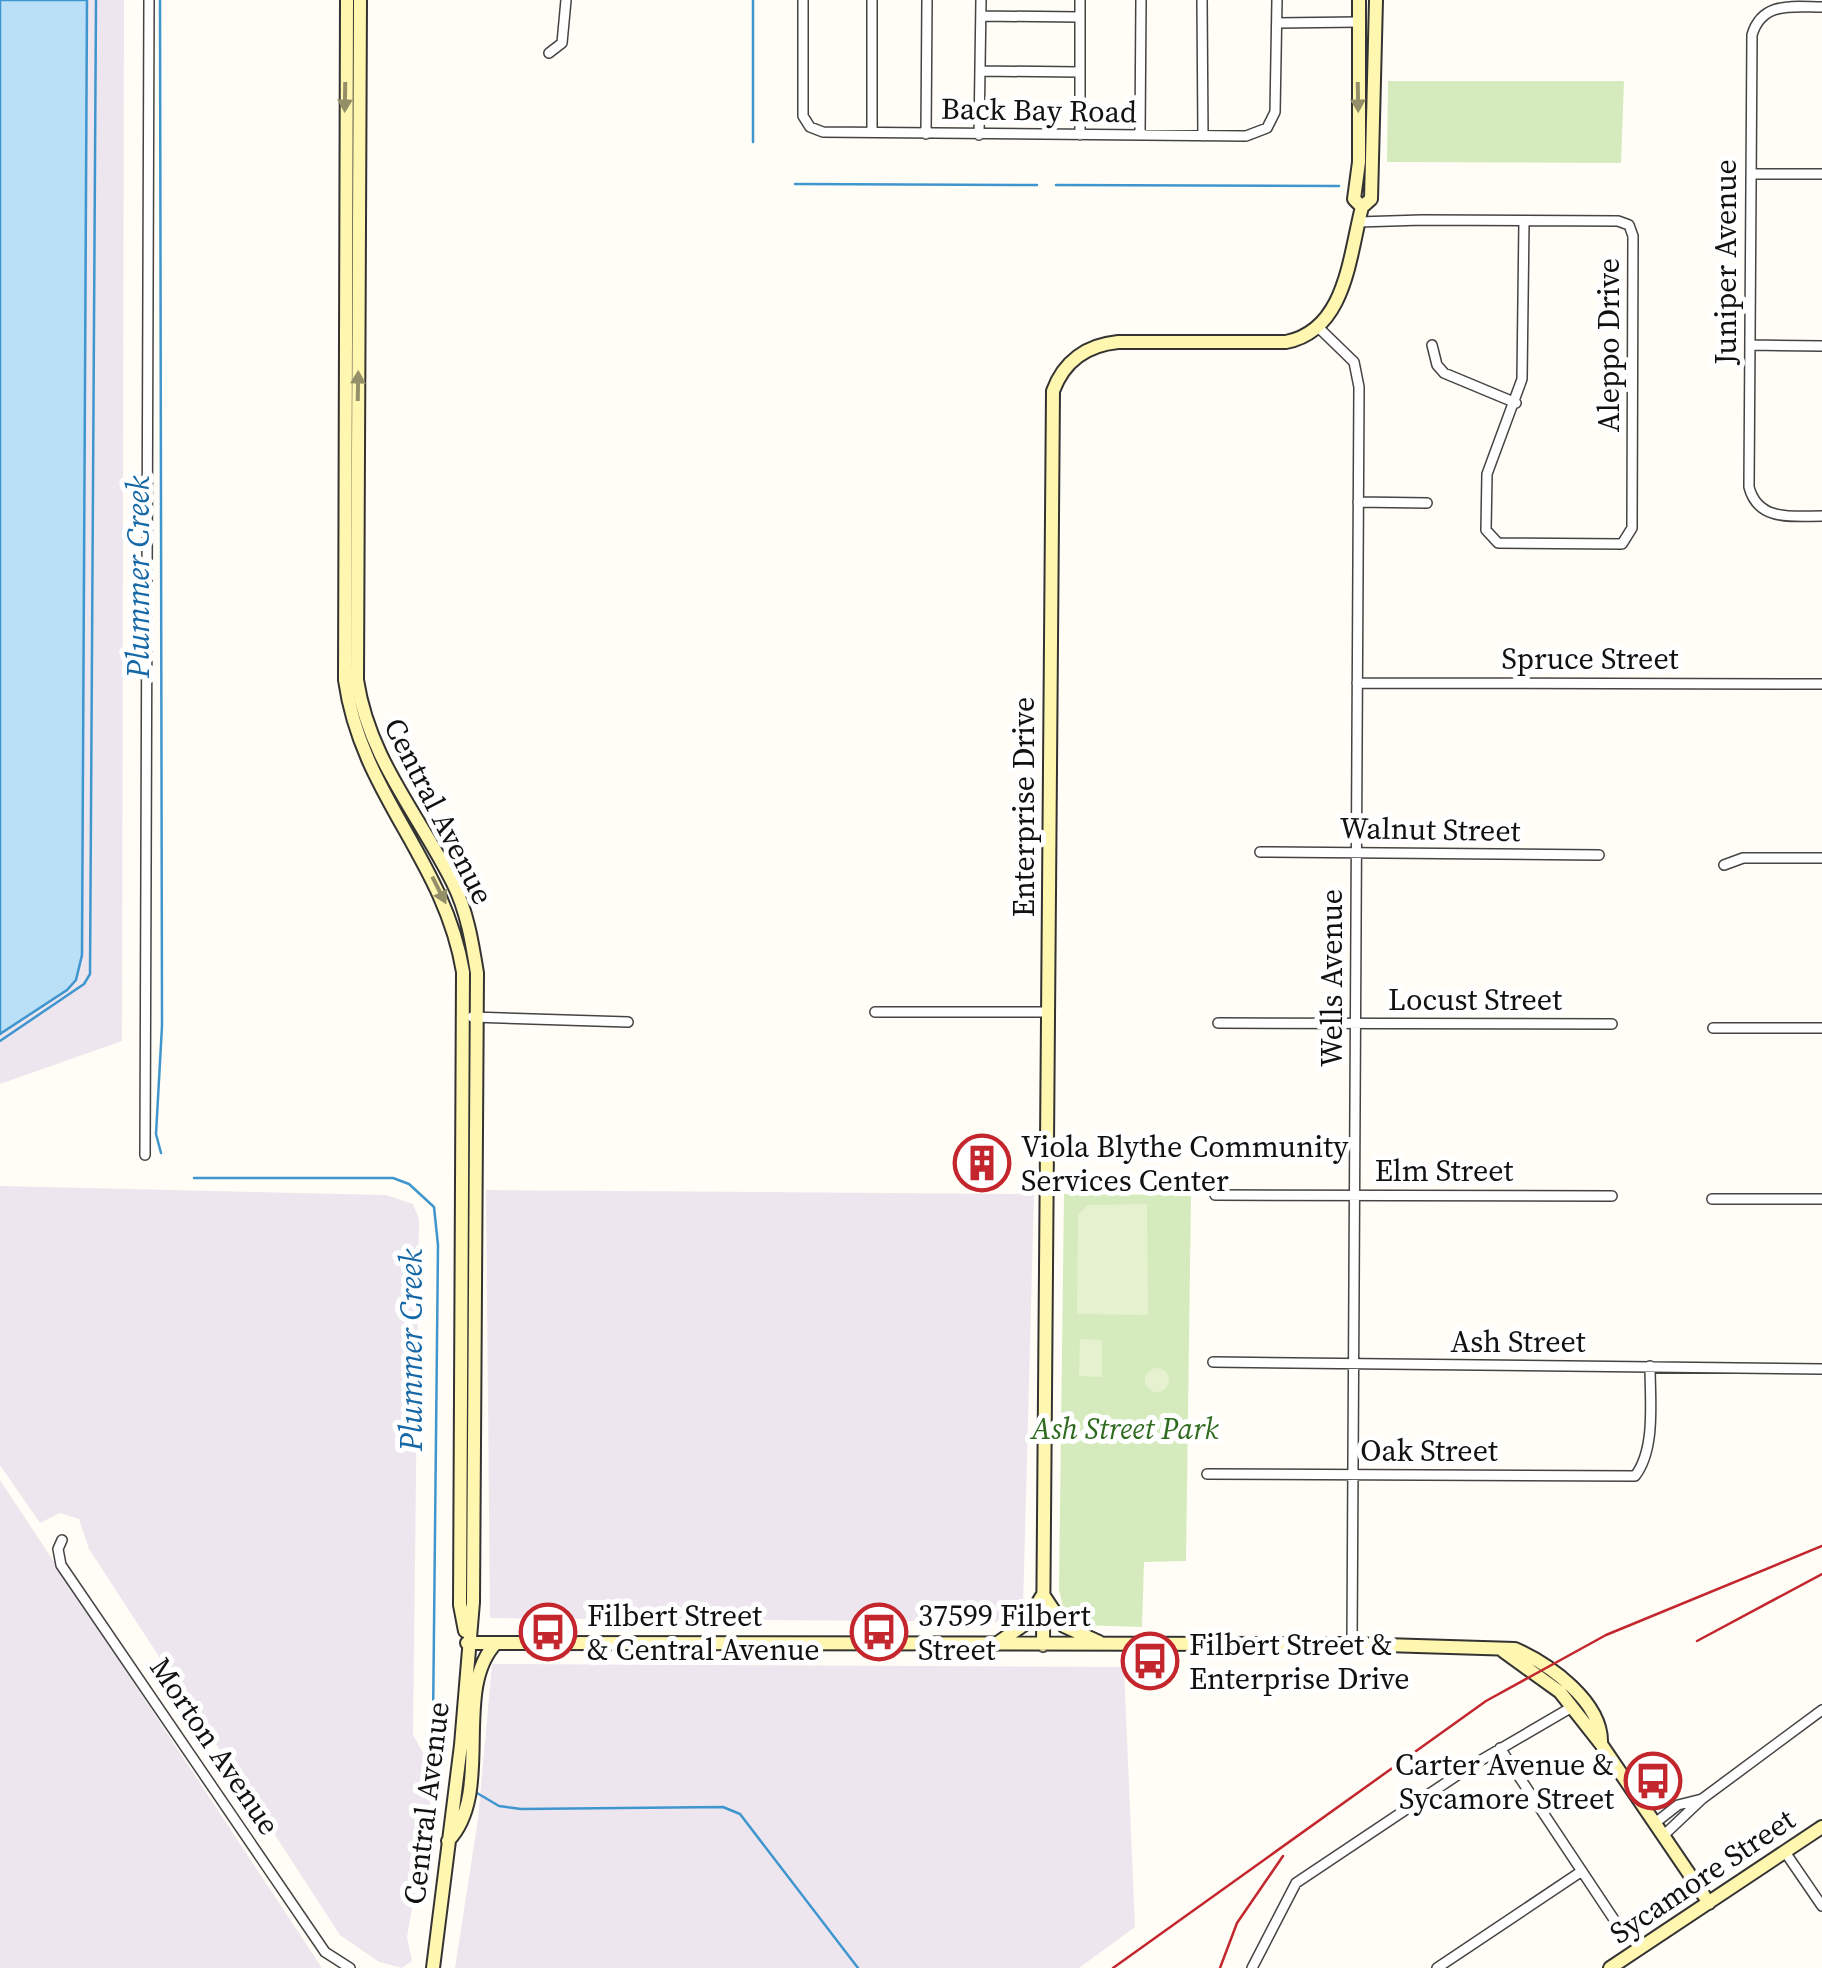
<svg xmlns="http://www.w3.org/2000/svg" width="1822" height="1968" font-family="'Source Serif 4',serif">
	<rect width="100%" height="100%" fill="#fffdf5"/>
	<path fill="#eee6ef" d="M0 0H124L122 1041 0 1084Z
		M0 1186 386 1195 413 1204 419 1219 413 1735 435 1774 407 1937 412 1961 402 1968 379 1962 340 1935 89 1549 79 1519 60 1513 40 1523 0 1465Z
		M486 1190 1034 1194 1023 1609 1011 1622 490 1618Z
		M0 1480 322 1968H0Z
		M492 1664 1124 1667 1135 1927 1079 1968H455L478 1819Z"/>
	<path fill="#d5ebbd" d="M1388 81H1624L1621 163 1387 162Z
		M1064 1194 1191 1195 1186 1561 1144 1562 1142 1627 1079 1625 1066 1619 1059 1590Z"/>
	<path fill="#e6f2cf" d="M1147 1204 1148 1315 1077 1314 1078 1215 1087 1205Z
		M1080 1339 1102 1340V1377L1079 1376Z
		M1145 1380a12 12 0 1 1 24 0a12 12 0 1 1-24 0Z"/>
	<path fill="#b9e0f7" stroke="#3f96cf" stroke-width="2.5" d="M0 0H87L82 955 76 980 67 990 0 1034Z"/>
	<g fill="none" stroke-linecap="round" stroke-linejoin="round">
		<path stroke="#3f96cf" stroke-width="2.5" d="M160 0 162 1026 156 1134 161 1153
			M753 0V142
			M795 184 1037 185
			M1056 185 1339 186
			M0 1041 84 984 90 974 96 0
			M194 1178H393L409 1184 434 1207 438 1245 433 1724 439 1742
			M477 1793 499 1806 521 1809 723 1807 740 1814 858 1968"/>
		<g stroke="#444" stroke-width="12">
			<path id="street" d="M803 0V116L810 127 823 132 1246 136 1267 128 1275 112 1277 0
				M1080 0V135
				M1202 0 1203 136
				M1822 7C1793 7 1762 1 1752 35L1749 487C1758 522 1793 516 1822 516
				M981 16 1079 17
				M1277 23 1358 22
				M549 53 562 43 566 0
				M980 71 1079 72
				M872 132V0
				M926 134 927 0
				M979 135 981 0
				M1140 135 1141 0
				M1751 174H1822
				M1358 222 1422 220 1618 221 1629 225 1633 236 1632 528 1622 544 1498 543 1486 530 1487 474 1522 379 1524 221
				M1319 328 1354 362 1359 387 1352 1644
				M1432 345 1437 365 1444 373 1516 403
				M1750 345 1822 346
				M1358 502 1427 503
				M1357 683 1822 684
				M1260 852 1599 855
				M1724 865 1743 858H1822
				M875 1012H1047
				M472 1017 628 1022
				M1218 1023 1612 1024
				M1713 1028H1822
				M145 1155 149 0
				M1215 1195 1612 1196
				M1712 1199H1822
				M1213 1362 1822 1369
				M1207 1474 1635 1476C1656 1449 1650 1400 1650 1366
				M62 1540 58 1549 61 1565 325 1952 350 1968
				M1500 1748 1621 1930
				M1655 1823 1678 1805 1702 1799
				M1664 1835 1702 1799 1822 1710
				M1785 1852 1822 1906
				M1252 1968 1296 1883 1471 1766 1572 1707
				M1437 1968 1582 1871"/>
		</g>
		<g stroke="#333" stroke-width="16">
			<path id="secondary" d="M347 0 345 680C361 795 444 858 463 972L460 1605 465 1631
				M360 0 357 680C369 759 418 813 453 883 467 911 472 942 477 973L473 1602 461 1745 433 1968
				M1359 0V162L1354 199 1362 207
				M1044 1596 1064 1626 1099 1642
				M467 1643 1352 1644 1515 1649C1549 1664 1603 1702 1601 1744
				M996 1644 1025 1624 1042 1596
				M1043 1645 1053 391C1064 361 1087 345 1118 342H1286C1346 330 1349 257 1362 207L1371 199 1376 0
				M1503 1651 1560 1692 1601 1744 1709 1903
				M448 1841C495 1792 451 1690 496 1643
				M1610 1968 1822 1827"/>
		</g>
		<use href="#street" stroke="#fff" stroke-width="9"/>
		<use href="#secondary" stroke="#fff6b0" stroke-width="12"/>
		<path stroke="#c4262e" stroke-width="2.5" d="M1697 1641 1822 1574
			M1113 1968 1486 1701 1606 1635 1822 1546
			M1220 1968 1237 1923 1283 1856"/>
	</g>
	<defs><path id="oneway-solid" d="M-6-.8H1V-3.2L6.5 0L1 3.2V.8H-6Z" transform="scale(2.5)"/></defs>
	<g fill="#948f68">
		<use href="#oneway-solid" transform="translate(345 97) rotate(91)"/>
		<use href="#oneway-solid" transform="translate(1358 97) rotate(89)"/>
		<use href="#oneway-solid" transform="translate(358 386) rotate(-89)"/>
		<use href="#oneway-solid" transform="translate(439 890) rotate(63)"/>
	</g>
	<defs>
		<g id="building-ring" transform="scale(2.875)"><circle r="9.5" fill="#fff" stroke="#c4262e" stroke-width="1.5"/><path d="M-4-6H4V6H1V3H-1V6H-4ZM-2.5-4.3h1.7v1.8h-1.7ZM.8-4.3h1.7v1.8H.8ZM-2.5-1h1.7V.8h-1.7ZM.8-1h1.7V.8H.8Z" fill="#c4262e"/></g>
		<g id="bus-ring" transform="scale(2.875)"><circle r="9.5" fill="#fff" stroke="#c4262e" stroke-width="1.5"/><path d="M-5-6H5V4H4V6H2V4H-2V6H-4V4H-5ZM-3.5-4V0h7V-4ZM-3.5 1.2v1.5H-2V1.2ZM2 1.2v1.5H3.5V1.2Z" fill="#c4262e"/></g>
	</defs>
	<g fill-rule="evenodd">
		<use href="#building-ring" x="982" y="1163"/>
		<use href="#bus-ring" x="548" y="1632"/>
		<use href="#bus-ring" x="879" y="1632"/>
		<use href="#bus-ring" x="1150" y="1661"/>
		<use href="#bus-ring" x="1653" y="1781"/>
	</g>
	<g text-anchor="middle" dominant-baseline="central" stroke-width="10" stroke-linejoin="round" paint-order="stroke">
		<g font-size="30" fill="#111" stroke="#fff">
			<text transform="translate(1039 110) rotate(1)">Back Bay Road</text>
			<text transform="translate(1725 262) rotate(-90)">Juniper Avenue</text>
			<text transform="translate(1608 345) rotate(-90)">Aleppo Drive</text>
			<text x="1590" y="658">Spruce Street</text>
			<text transform="translate(1023 807) rotate(-90)">Enterprise Drive</text>
			<text transform="translate(439 811) rotate(63)">Central Avenue</text>
			<text transform="translate(1430 829) rotate(1)">Walnut Street</text>
			<text transform="translate(1331 978) rotate(-90)">Wells Avenue</text>
			<text x="1475" y="999">Locust Street</text>
			<text x="1444" y="1170">Elm Street</text>
			<text x="1518" y="1341">Ash Street</text>
			<text x="1429" y="1450">Oak Street</text>
			<text transform="translate(215 1746) rotate(56)">Morton Avenue</text>
			<text transform="translate(426 1803) rotate(-83)">Central Avenue</text>
			<text transform="translate(1702 1876) rotate(-34)">Sycamore Street</text>
		</g>
		<g font-size="30" fill="#111" stroke="#fff" text-anchor="start">
			<text x="1021" y="1146">Viola Blythe Community<tspan x="1021" dy="34">Services Center</tspan></text>
			<text x="587" y="1615">Filbert Street<tspan x="587" dy="34">&amp; Central Avenue</tspan></text>
			<text x="918" y="1615">37599 Filbert<tspan x="918" dy="34">Street</tspan></text>
			<text x="1189" y="1644">Filbert Street &amp;<tspan x="1189" dy="34">Enterprise Drive</tspan></text>
			<text x="1614" y="1764" text-anchor="end">Carter Avenue &amp;<tspan x="1614" dy="34">Sycamore Street</tspan></text>
		</g>
		<g font-size="30" font-style="italic" fill="#2f6b1f" stroke="#fff">
			<text x="1125" y="1428">Ash Street Park</text>
		</g>
		<g font-size="32" font-style="italic" fill="#1768a6" stroke="#fff">
			<text transform="translate(138 577) rotate(-90)">Plummer Creek</text>
			<text transform="translate(411 1350) rotate(-90)">Plummer Creek</text>
		</g>
	</g>
</svg>
